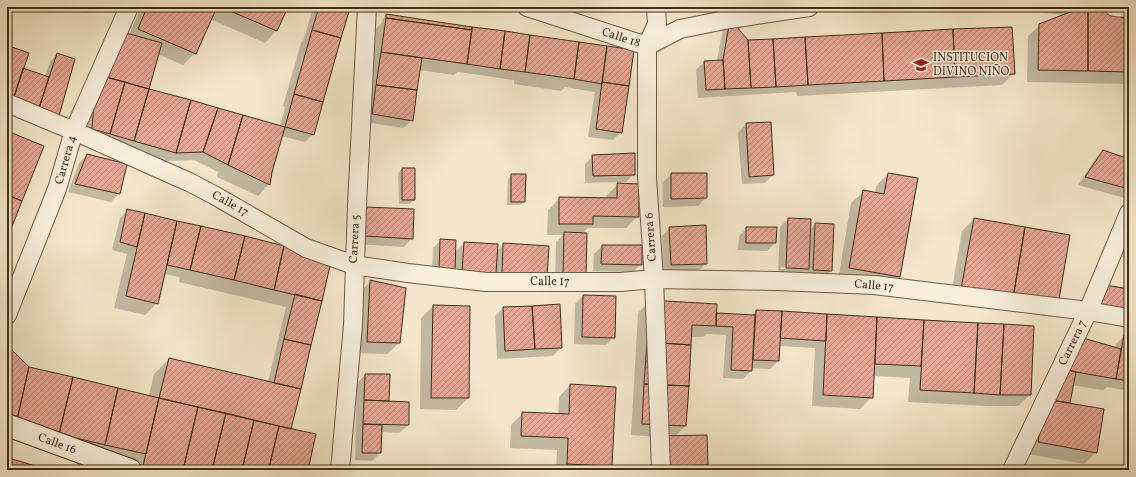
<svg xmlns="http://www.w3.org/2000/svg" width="1136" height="477" font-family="Vollkorn,serif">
	<defs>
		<pattern id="building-hatch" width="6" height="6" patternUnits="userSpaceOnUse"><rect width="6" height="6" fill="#e4a594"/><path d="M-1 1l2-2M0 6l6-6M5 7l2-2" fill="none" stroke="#ba8778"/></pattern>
	</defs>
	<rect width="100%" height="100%" fill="#f3e6c9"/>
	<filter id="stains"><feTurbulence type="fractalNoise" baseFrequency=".005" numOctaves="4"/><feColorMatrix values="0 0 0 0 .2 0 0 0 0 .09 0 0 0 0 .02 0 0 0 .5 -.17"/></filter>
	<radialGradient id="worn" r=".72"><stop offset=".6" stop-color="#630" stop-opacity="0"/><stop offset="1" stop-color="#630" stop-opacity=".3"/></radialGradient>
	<path fill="#0003" fill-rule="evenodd" d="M73 7H94L88 13Z
		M141 7H287L276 31 265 43 210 19 195 53 183 65 158 54 148 89 280 126 285 107 283 106 301 43 304 39 313 7H349L313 134 305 142 281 136 271 172 269 184 258 196 217 177 218 172 194 160 167 161 164 164 84 137 86 112 129 35Z
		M1019 7H1090L1129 21V84L1027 82 1028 36 1040 25 1064 15 1019 10Z
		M387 15 633 51 621 132 613 140 588 137 595 92 565 87 561 91 514 84V80L458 72 454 75 419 70 412 120 404 128 364 122 374 31 382 23 383 19Z
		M730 21 748 41 1014 73 1002 85 797 96 796 92 698 98 696 70 704 62 717 61 723 28Z
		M7 47 28 54 22 68 45 76 50 62 58 54V116L7 105Z
		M746 124 773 175 765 183 742 184 738 133Z
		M1103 151 1129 160V204L1127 203 1128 199 1078 185 1095 160Z
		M87 155 126 165 119 194 111 202 68 192 79 163Z
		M593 156 634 174 626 182 585 183V164Z
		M402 169 414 200 410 204H399L398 173Z
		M672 174H706V198L698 206 663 207V182Z
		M888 174 916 179 899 277 887 289 838 280 851 203 863 192 875 194 876 186Z
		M511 175 524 202 520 205H507L508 179Z
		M619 183 638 216 626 228H588L582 234 585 275 555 282 556 242 563 235H547L548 210 560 198 606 199V196Z
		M366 208 412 238 404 247 356 244 358 216Z
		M128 210 331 258 290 429 307 470H134L7 436V346L29 368 149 396 154 374 169 359 268 382 286 307 179 282 180 277 164 274 157 303 145 315 114 308 127 254 112 250 120 218Z
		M788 219 810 230 815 224 831 270 823 279 805 278 806 271 800 276 778 275 780 227ZM781 267H802V269H781Z
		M974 219 1057 305 1045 316 950 300 962 231Z
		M670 228 706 263 698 272 663 273 662 236Z
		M747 228 775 243 767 251 738 250 739 236Z
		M1129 230V258L1122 257Z
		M441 240 455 252 464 243 497 251 504 244 546 276 432 278 433 248Z
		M602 246 641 264 633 272 593 271 594 254Z
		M371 281 399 343 387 354 355 353 359 293Z
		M583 296 614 337 606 345 574 344 575 304Z
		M649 301 715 314 751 316 756 311 1033 327 1030 395 1018 406H987L908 402 910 378 873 376 872 397 860 409 812 406 815 348 779 346 778 361 770 369 751 368V371L743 379 723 378 726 335 707 334 703 337H690L685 426 675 437 707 464 701 470H652L651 445 660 437 631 435 638 313Z
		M433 306 468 398 456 410 420 409 421 318Z
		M503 308 561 348 553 356 497 359 495 316Z
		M1124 336 1129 337V391L1107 387 1103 390 1072 385 1069 404 1096 452 1084 464 1027 454 1051 380 1115 349 1116 344Z
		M365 375H389L388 402 408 403V425L399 433 381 432 380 453 372 461 355 460 357 383Z
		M570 385 611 465 606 470H556L557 450 510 448 511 425 523 413 558 415 559 397Z"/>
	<path fill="url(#building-hatch)" stroke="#422d17" d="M147 7H217L196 54 138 29Z
		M221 7H288L277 31Z
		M319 7 350 8 341 38 312 30Z
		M1083 7H1088V71L1038 70 1039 24Z
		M1088 7H1093L1129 20V72L1088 71Z
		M386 14 472 27V30L386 18Z
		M386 18 472 30 467 64 381 52Z
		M730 19 748 40 751 88 725 89 723 60Z
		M472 27 505 31 500 69 467 64Z
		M1012 27 1015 74 955 77 953 29Z
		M953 29 955 77 884 81 882 33Z
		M312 30 341 38 323 102 294 94Z
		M119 31 162 43 149 89 106 77Z
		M505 31 530 35 525 72 500 69Z
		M882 33 884 81 808 85 805 37Z
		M530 35 579 42 574 79 525 72Z
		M805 37 808 85 776 87 773 39Z
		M773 39 776 87 751 88 748 40Z
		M579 42 607 46 602 84 574 79Z
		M9 46 29 53 14 97 7 94V55Z
		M607 46 634 50 629 86 602 82Z
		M381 52 422 58 417 90 376 85Z
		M57 53 75 59 59 116 39 108Z
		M723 60 725 89 706 90 704 61Z
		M23 68 49 77 39 108 14 97Z
		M106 77 125 82 110 134 92 129 94 103Z
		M125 82 149 89 134 141 110 134Z
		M602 82 629 86 622 133 596 129Z
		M376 85 417 90 413 121 372 114Z
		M149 89 191 100 176 153 134 141Z
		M294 94 323 102 314 135 285 127Z
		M191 100 218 108 203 152 176 153Z
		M218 108 243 115 228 165 203 152Z
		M243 115 285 127 272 172 270 185 228 165Z
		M771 122 774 175 749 177 746 123Z
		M7 131 44 146 22 201 7 195Z
		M1103 150 1129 159V189L1085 177Z
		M635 153V175L593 176 592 155Z
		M87 154 127 164 120 194 75 184Z
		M402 168H415V200H402Z
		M671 173H707V198L671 199Z
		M888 173 918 178 900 277 849 268 863 190 884 194Z
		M511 174H526L525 202H511Z
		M617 183 639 184V217L593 216V224H559V197L617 198Z
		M7 195 22 201 7 239Z
		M366 207 414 209 413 239 364 236Z
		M127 209 145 213 137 247 120 242Z
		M145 213 177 221 158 304 126 296Z
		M788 218 811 219 809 269 786 268Z
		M974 218 1025 227 1013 298 961 289Z
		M177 221 201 226 190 270 167 265Z
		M815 223 834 224 832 271 813 270Z
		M706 225 707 264 671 265 669 227Z
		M201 226 245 236 234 280 190 270Z
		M746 227H777L776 243H746Z
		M1025 227 1070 235 1058 305 1013 298Z
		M564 232 587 233 586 275H563Z
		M245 236 284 246 274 290 234 280Z
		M440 239 456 240 455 271H439Z
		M464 242 498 244 496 274 462 272Z
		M503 243 549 246 547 276 502 273Z
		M602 245H642V265L601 264Z
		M284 246 332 257 322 301 274 290Z
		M370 280 406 288 400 343 367 342Z
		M1093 283 1129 289V318L1088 311Z
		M295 294 322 301 311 345 284 339Z
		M583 295 616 296 615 338 582 337Z
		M649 300 717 304 716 326 692 325 691 345 647 342Z
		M560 304 562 348 535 349 532 306Z
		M433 305 470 306 469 398H431Z
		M532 306 535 349 505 351 503 307Z
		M756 310 782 311 779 361 753 360Z
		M782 311 827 314 826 341 780 338Z
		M716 313 755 315 752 371 731 370 733 327 716 326Z
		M827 314 877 317 873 398 823 395Z
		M877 317 924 320 921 366 875 364Z
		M924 320 978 323 974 393 920 390Z
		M978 323 1004 324 1000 395 974 393Z
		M1004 324 1034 326 1031 395H1000Z
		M1124 335 1129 336V381L1116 379Z
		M1076 336 1121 349 1116 379 1076 372 1060 368Z
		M284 339 311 345 301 389 274 383Z
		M647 342 691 345 689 386 644 384Z
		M7 345 29 367 16 424 7 418Z
		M169 358 301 389 291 429 159 398Z
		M29 367 73 377 59 434 16 424Z
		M1060 368 1076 372 1070 403 1045 399Z
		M365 374H390L389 401 364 400Z
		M73 377 118 388 105 445 59 434Z
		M570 384 616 387 612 466 567 464 568 438 521 436 522 412 569 414Z
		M644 384 689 386 686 426 642 424Z
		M118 388 159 398 146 454 105 445Z
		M159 398 198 407 183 470H142Z
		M1045 399 1104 409 1097 453 1038 442Z
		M364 400 409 402V425L363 424Z
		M198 407 226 413 212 470H183Z
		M226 413 254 420 242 470H212Z
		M254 420 279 426 269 468H268L267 470H242Z
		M363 424 382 425 381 453H362Z
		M279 426 316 434 308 470H277L269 468Z
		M707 435 708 465 659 466V436Z
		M7 457 12 459 8 470H7Z
		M12 459 42 468 41 470H8Z
		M1015 461 1037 470H1011Z"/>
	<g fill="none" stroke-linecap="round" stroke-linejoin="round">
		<g stroke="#6e5b44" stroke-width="20">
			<path id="street" d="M527 7 647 46 680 29 730 19 809 7
				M656 7 657 24 647 46V177L654 279 661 470
				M1114 7 1129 8
				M7 103 74 131 189 182 214 195 306 248 354 265 408 273 486 282H621L654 279 777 281 874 285 1088 311 1129 318
				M7 315 57 189 74 131 129 7
				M340 470 353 325 357 205 367 7
				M1012 470 1088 311 1129 213"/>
		</g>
		<g stroke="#422d17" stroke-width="24">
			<path id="secondary" d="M7 425 130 470"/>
		</g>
		<use href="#street" stroke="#f7efdc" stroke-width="18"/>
		<use href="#secondary" stroke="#f7efdc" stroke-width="22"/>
	</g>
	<defs>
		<g id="school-bare" transform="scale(1.2)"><path d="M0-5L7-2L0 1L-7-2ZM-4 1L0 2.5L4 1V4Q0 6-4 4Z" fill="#8f2418" stroke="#f7efdc" stroke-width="2.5" paint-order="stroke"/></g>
	</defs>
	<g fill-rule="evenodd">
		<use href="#school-bare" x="921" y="65"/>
	</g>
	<g text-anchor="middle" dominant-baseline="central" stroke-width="3" stroke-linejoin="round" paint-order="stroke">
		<g font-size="12" fill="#422d17" stroke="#f7efdc">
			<text transform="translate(621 38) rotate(18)">Calle 18</text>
			<text transform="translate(66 160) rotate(-74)">Carrera 4</text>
			<text transform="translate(230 204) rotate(29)">Calle 17</text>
			<text transform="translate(651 237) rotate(-94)">Carrera 6</text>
			<text transform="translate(355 239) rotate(-87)">Carrera 5</text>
			<text x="550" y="282">Calle 17</text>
			<text transform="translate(874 286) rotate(5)">Calle 17</text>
			<text transform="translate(1073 343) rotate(-64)">Carrera 7</text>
			<text transform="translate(57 444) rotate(20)">Calle 16</text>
		</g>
		<g font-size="12" fill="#422d17" stroke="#f7efdc" text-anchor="start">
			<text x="933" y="58">INSTITUCION<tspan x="933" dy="14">DIVINO NIÑO</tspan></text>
		</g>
	</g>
	<rect width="1136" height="477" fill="none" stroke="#f3e6c9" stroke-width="24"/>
	<rect x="8" y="8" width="1120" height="461" fill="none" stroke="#422d17" stroke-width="2"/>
	<rect x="12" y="12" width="1112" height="453" fill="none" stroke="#422d17"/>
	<rect width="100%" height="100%" filter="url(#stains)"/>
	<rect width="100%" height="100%" fill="url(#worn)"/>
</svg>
